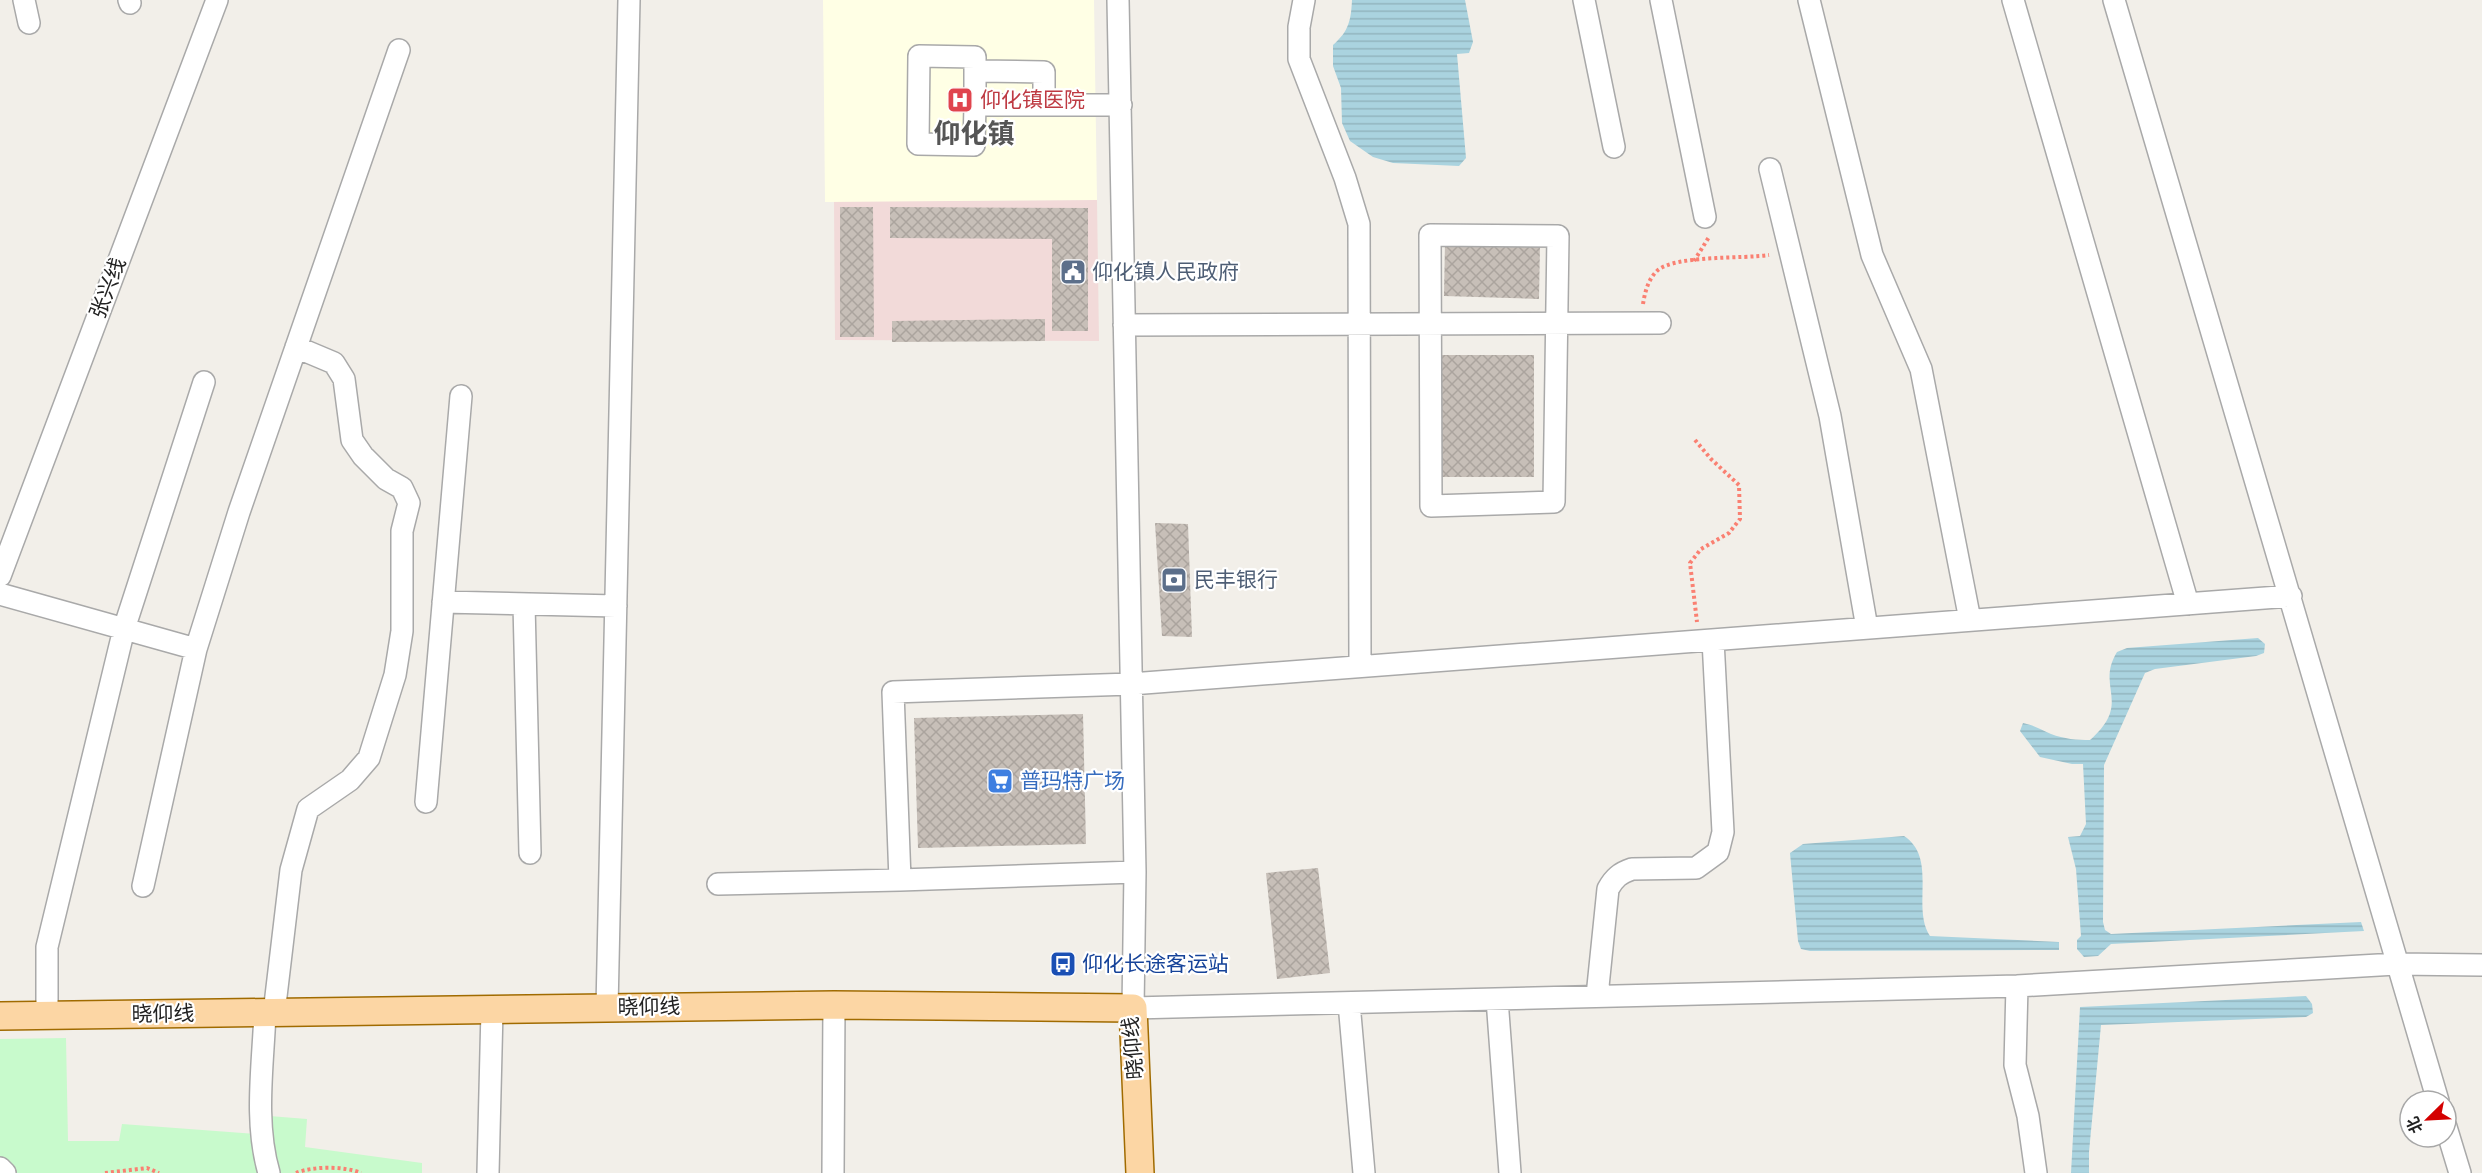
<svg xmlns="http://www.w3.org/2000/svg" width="2482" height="1173" font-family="'Nunito Sans','Noto Sans SC',sans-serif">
	<defs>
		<pattern id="water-rules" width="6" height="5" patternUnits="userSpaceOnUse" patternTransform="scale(1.5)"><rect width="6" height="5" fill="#aad3df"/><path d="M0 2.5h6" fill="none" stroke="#92b5bf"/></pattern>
		<pattern id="building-cross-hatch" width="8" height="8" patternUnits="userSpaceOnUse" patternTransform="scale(1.5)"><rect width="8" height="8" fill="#c7bfb8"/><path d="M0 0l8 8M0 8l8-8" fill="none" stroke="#aba49e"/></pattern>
	</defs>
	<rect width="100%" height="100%" fill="#f2efe9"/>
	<path fill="#f2dad9" d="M1097 200 1099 341 835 340 834 201Z"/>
	<path fill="#ffffe5" d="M823 0H1094L1097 200 825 202Z"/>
	<path fill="#c8facc" d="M66 1038 68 1141H119L122 1124 257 1134V1115L307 1119 305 1147 422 1163V1173H0V1039Z"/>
	<path fill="url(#water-rules)" d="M1352 0H1465L1473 42 1469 53 1457 54 1466 158 1459 166 1393 163 1373 157 1350 141 1342 123 1341 88 1333 66V45C1349 31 1351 20 1352 0Z
		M2258 638 2265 644 2264 653 2256 656 2155 669 2145 673 2104 765 2103 922 2105 930 2111 934 2361 922 2364 931 2111 944 2098 956 2084 957 2077 949V940L2081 936 2076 869 2068 837 2080 836 2086 824 2083 764H2072L2040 757 2020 731 2023 723C2034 725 2041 730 2051 734 2064 739 2077 740 2090 740 2133 702 2095 688 2117 652L2127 648Z
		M1904 836C1938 858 1911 908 1930 936L2059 942V950L1810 951 1801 949 1798 941 1790 853 1803 844Z
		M2306 996 2312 1004 2313 1013 2306 1017 2101 1025 2089 1152V1173H2071L2080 1007Z"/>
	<path fill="url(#building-cross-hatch)" d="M840 207H873L874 337H840Z
		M890 207 1088 208V331H1052V239L890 238Z
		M1445 242 1540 245 1539 299 1444 296Z
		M1045 319V341L892 342V321Z
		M1439 355H1534V477H1440Z
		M1155 523 1188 524 1192 637 1162 636Z
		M1083 714 1086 844 918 848 914 718Z
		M1318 868 1330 973 1277 979 1266 873Z"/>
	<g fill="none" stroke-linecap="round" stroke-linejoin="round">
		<g stroke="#a9a9a9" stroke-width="24">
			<path id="minor" d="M24 0 29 23
				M129 0 130 3
				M1118 0 1135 872 1133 1008 2017 986 2396 964 2482 965
				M1304 0 1299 27V59L1345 178 1359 224 1360 666
				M1584 0 1614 147
				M1661 0 1705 217
				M1809 0 1872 255 1921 369 1970 620
				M2013 0 2188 604
				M2114 0 2438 1101
				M975 71 1044 72V105
				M975 105 974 145 918 144 919 56 975 57V105H1121
				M1770 169 1830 416 1867 628
				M1430 235 1558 236 1554 502 1431 506Z
				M1124 325 1660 323
				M0 576 217 0
				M0 594 196 649
				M443 602 616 606
				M524 604 530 853
				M426 802 461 396
				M1135 872 900 880 893 692 1131 684 2291 596
				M718 884 900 880
				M143 886 196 649 239 512 399 50
				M2017 986 2015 1065 2028 1116 2036 1173
				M1597 996 1608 889C1614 878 1620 873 1632 869L1696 868 1718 852 1723 832 1713 640
				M1497 999 1510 1173
				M1349 1003 1364 1173
				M607 1008 629 0
				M265 1013C263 1065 254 1122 269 1173
				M274 1013 291 870 308 809 350 780 369 758 395 675 402 631V531L409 503 402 488 386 479 363 456 352 440 344 379 334 363 296 347
				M47 1016V947L124 629 204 382
				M2446 1127 2460 1173
				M0 1168 5 1173
				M488 1173 492 1010
				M833 1173 834 1005"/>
		</g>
		<g stroke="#a06b00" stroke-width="30">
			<path id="major" d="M0 1016 834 1005 1133 1008 1140 1173"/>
		</g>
		<path stroke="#fa8072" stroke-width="4" stroke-dasharray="3 3" stroke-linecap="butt" d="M1694 261 1709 237
			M1643 304C1645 292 1648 279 1658 270 1677 255 1743 259 1769 255
			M1695 440 1711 459 1739 485 1740 519 1729 533 1701 549 1690 563 1697 622
			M105 1173 147 1168 159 1173
			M296 1173C313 1166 344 1166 361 1173"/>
		<use href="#minor" stroke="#fff" stroke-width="21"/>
		<use href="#major" stroke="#fcd6a4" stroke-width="27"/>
	</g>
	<defs>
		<g id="hospital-square" transform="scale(1.35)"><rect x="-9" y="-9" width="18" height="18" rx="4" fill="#e0444e" stroke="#fff"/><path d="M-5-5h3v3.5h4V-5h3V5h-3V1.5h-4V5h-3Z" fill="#fff"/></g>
		<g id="civic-square" transform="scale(1.35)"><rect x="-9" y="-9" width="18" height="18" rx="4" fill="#5c6f8a" stroke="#fff"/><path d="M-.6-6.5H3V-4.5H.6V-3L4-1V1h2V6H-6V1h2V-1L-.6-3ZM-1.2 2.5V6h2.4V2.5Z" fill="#fff"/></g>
		<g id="bank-square" transform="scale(1.35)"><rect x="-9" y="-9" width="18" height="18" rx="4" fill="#5c6f8a" stroke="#fff"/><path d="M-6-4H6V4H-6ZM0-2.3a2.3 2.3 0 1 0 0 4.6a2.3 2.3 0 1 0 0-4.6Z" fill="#fff"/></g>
		<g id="supermarket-square" transform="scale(1.35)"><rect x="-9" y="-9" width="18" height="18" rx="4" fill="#3f7fe0" stroke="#fff"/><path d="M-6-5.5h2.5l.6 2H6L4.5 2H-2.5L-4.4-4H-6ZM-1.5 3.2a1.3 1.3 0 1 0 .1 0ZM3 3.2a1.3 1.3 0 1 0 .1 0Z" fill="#fff"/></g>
		<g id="bus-square" transform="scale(1.35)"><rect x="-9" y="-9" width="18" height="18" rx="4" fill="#1a4fb4" stroke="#fff"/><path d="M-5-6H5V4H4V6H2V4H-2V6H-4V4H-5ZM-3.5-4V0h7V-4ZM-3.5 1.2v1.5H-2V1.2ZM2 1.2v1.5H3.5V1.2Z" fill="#fff"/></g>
	</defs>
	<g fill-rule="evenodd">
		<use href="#hospital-square" x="960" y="100"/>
		<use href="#civic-square" x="1073" y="272"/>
		<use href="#bank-square" x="1174" y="580"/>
		<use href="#supermarket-square" x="1000" y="781"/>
		<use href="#bus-square" x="1063" y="964"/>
	</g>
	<g text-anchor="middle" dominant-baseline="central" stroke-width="4.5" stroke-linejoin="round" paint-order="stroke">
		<g font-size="21" fill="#be3a42" stroke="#fff" text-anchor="start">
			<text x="980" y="100">仰化镇医院</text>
		</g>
		<g font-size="21" fill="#4e5e75" stroke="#fff" text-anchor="start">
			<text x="1092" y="272">仰化镇人民政府</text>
			<text x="1194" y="580">民丰银行</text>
		</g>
		<g font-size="21" fill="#222" stroke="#fff">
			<text transform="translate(108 288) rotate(-69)">张兴线</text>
			<text transform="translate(649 1007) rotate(-1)">晓仰线</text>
			<text transform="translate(163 1014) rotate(-1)">晓仰线</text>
			<text transform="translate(1133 1048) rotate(-95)">晓仰线</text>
		</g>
		<g font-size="21" fill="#366cbe" stroke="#fff" text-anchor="start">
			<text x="1020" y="781">普玛特广场</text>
		</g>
		<g font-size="21" fill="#164399" stroke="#fff" text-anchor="start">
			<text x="1082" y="964">仰化长途客运站</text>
		</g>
		<g font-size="27" font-weight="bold" fill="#555" stroke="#fff">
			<text x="974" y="134">仰化镇</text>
		</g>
	</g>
	<g transform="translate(2428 1119) rotate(246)"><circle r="28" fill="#ffffff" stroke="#a7a7a7" stroke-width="1.5"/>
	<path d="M0-4.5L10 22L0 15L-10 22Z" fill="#d40000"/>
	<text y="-9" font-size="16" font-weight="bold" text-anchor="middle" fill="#222222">北</text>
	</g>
</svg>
